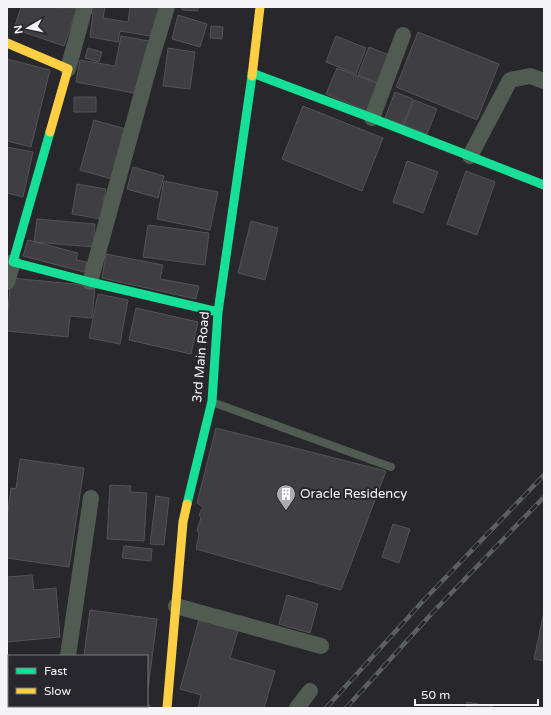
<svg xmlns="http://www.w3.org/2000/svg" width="551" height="715" font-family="'Varela Round',sans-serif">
	<rect width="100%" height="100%" fill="#28282c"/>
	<path fill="#3f3f43" stroke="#535356" d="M21 7 77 8 64 46 14 29Z
		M88 7H105L103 18 128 22 130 7H161L156 37 120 31 118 42 90 37 93 13H86Z
		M182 7H198V11L182 10Z
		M178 15 207 24 200 47 172 39Z
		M211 26 223 27 222 39 210 38Z
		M418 32 499 64 477 120 396 87Z
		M121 36 149 41 139 94 76 82 80 60 115 66Z
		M336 36 366 48 356 74 326 62Z
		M369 47 389 55 378 83 358 75Z
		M88 48 102 52 99 62 85 58Z
		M168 48 195 52 190 89 163 86Z
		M7 59 50 70 31 147 7 141Z
		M337 68 378 84 367 111 326 94Z
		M395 92 413 99 403 125 385 118Z
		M74 97H96V112H74Z
		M414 100 437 109 427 134 404 125Z
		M303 106 383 138 362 191 282 159Z
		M94 120 126 129 112 179 80 170Z
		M7 147 33 152 23 197 7 193Z
		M407 161 438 172 423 213 393 202Z
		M133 167 164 176 158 198 127 189Z
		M466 171 495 182 477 235 447 224Z
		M164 181 218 192 210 230 157 219Z
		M77 184 106 189 100 219 72 214Z
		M37 219 95 224 93 247 34 242Z
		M251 221 278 228 265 280 238 273Z
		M148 225 209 233 205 265 143 257Z
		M28 240 78 253 76 260 87 262 84 272 23 256Z
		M106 254 163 265 160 279 199 286 196 299 102 278Z
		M11 278 95 286 92 318 70 316 68 337 7 331V320Z
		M98 294 128 300 120 344 89 338Z
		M136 308 198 322 191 354 129 340Z
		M216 428 386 471 341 590 196 549 199 534 197 530 201 518 199 515 203 507 197 503Z
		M20 459 84 468 69 567 7 558V519L11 488 16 489Z
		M110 485 131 486 130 492 147 493 144 541 107 539Z
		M156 496 169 498 164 545 150 544Z
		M393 524 410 529 399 563 382 557Z
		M124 546 152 549 151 561 122 558Z
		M32 575 34 590 56 588 60 637 7 642V577Z
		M287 595 318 604 310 633 279 624Z
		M90 610 157 619 148 689H147V656H84Z
		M544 612V661L534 659Z
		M200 616 239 627 230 658 275 671 264 708H198L201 695 180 689Z
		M7 684H9V706H147V705H150V708H7Z
		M467 702 493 707V708H466Z"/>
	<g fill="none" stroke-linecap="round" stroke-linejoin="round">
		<path stroke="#505c51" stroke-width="8" d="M212 402 391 467"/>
		<path stroke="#505c51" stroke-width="16" d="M68 69 85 7
			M372 118 403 35
			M470 156 510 80 530 76 544 81
			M7 282 13 262
			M90 282 151 60 167 7
			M176 606 321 646
			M68 656 91 498
			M7 668 9 669
			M297 708 310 691"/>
		<path stroke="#16e098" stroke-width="9" d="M252 73 372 118 544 185
			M50 132 13 262 90 282 218 312
			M187 504 212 401 218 312 252 76"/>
		<path stroke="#ffcf43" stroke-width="9" d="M7 43 68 69 50 132
			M252 76 260 7
			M167 708 183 522 187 504"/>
		<g stroke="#5b625e" stroke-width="4.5">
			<path id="rail" d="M326 708 423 601 544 475
				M346 708 434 611 544 497"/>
		</g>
		<use href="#rail" stroke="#27272d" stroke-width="3" stroke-dasharray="9" stroke-linecap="butt"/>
	</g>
	<defs>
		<g id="building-pin" transform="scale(1)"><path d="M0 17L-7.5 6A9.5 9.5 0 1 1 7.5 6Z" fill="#adadb1" stroke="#27272d"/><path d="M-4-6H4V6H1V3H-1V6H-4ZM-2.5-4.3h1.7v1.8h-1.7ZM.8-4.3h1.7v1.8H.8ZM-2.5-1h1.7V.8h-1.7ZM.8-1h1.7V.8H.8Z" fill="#fff"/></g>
	</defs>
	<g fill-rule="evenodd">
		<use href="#building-pin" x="286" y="494"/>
	</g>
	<g text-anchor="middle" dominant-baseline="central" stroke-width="4" stroke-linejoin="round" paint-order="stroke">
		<g font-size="13" fill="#f4f4f8" stroke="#27272d">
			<text transform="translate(201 357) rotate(-85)">3rd Main Road</text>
		</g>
		<g font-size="13" fill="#f4f4f8" stroke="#27272d" text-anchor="start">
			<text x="300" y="494">Oracle Residency</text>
		</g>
	</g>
	<rect width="551" height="715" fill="none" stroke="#f4f4f8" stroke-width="16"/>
	<rect x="8" y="655" width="140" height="52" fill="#27272d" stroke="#79797e"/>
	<rect x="16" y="668" width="20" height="6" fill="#16e098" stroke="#79797e"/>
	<text x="44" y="675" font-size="12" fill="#f4f4f8">Fast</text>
	<rect x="16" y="688" width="20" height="6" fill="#ffcf43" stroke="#79797e"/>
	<text x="44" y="695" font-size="12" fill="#f4f4f8">Slow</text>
	<g transform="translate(28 28) rotate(261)" stroke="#27272d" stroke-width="3" paint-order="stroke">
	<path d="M0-3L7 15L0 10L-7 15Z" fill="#f4f4f8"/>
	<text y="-6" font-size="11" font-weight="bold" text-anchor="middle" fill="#f4f4f8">N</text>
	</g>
	<path d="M415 699v6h123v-6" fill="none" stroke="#f4f4f8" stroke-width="2"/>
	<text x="421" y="699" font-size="12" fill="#f4f4f8" stroke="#27272d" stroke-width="3" paint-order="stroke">50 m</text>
</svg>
